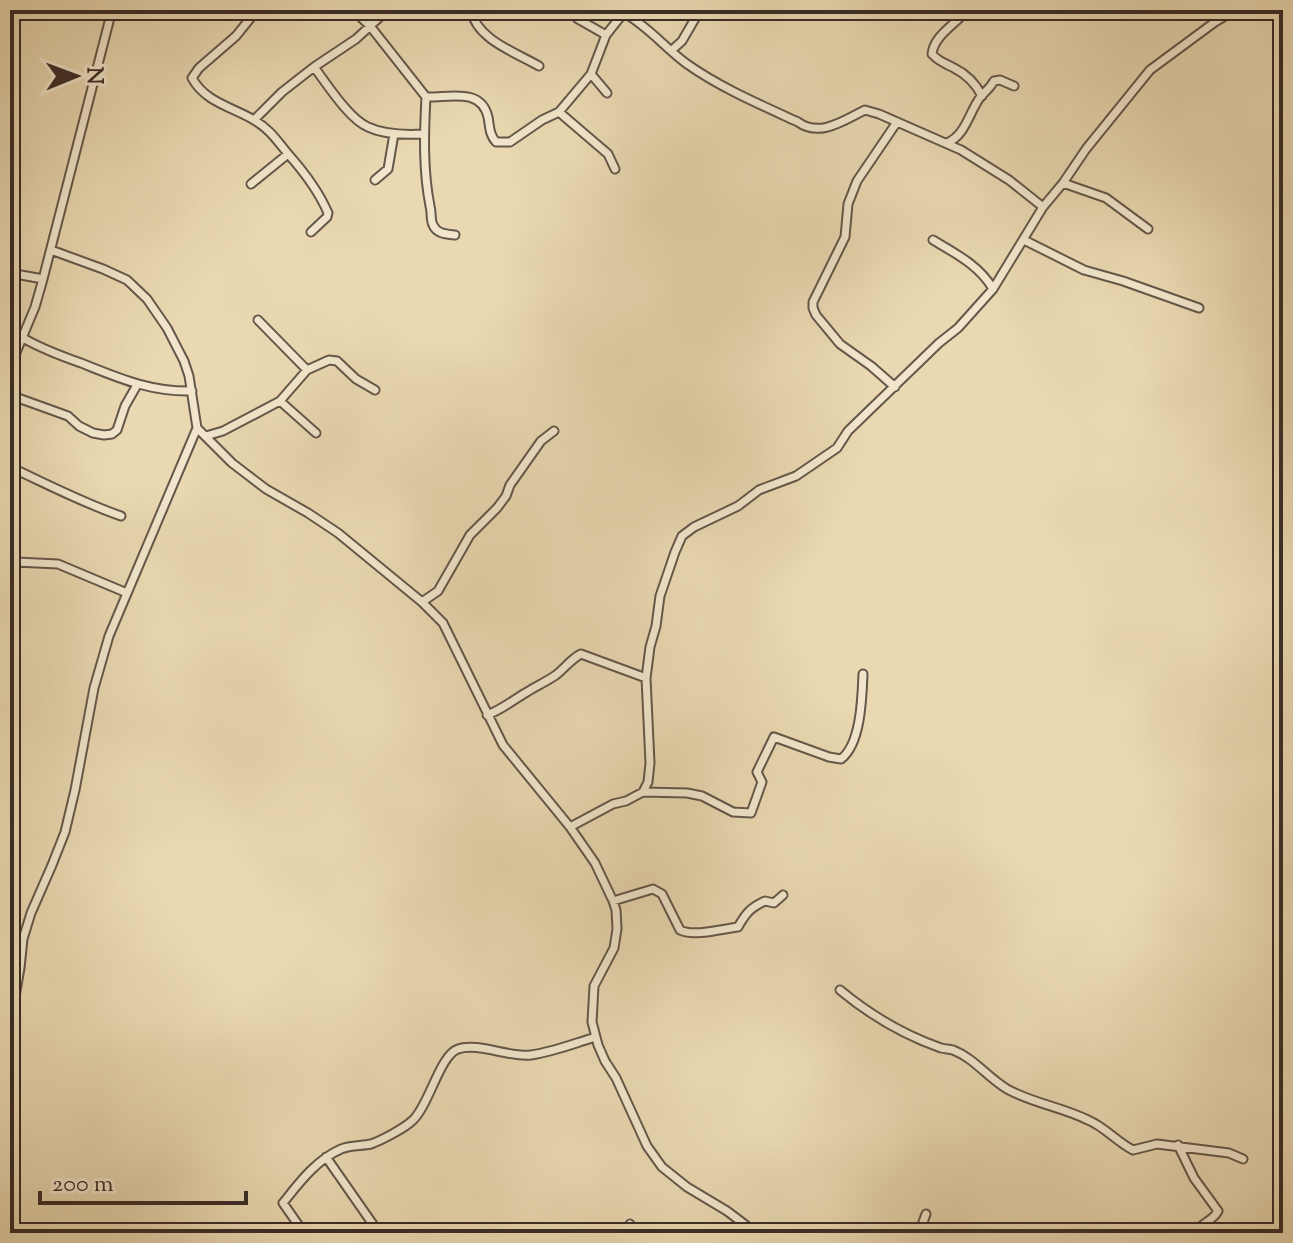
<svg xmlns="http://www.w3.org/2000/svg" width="1293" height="1243" font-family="'Sorts Mill Goudy',serif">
	<rect width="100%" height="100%" fill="#e9d8b1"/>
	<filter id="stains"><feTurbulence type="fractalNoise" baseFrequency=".0025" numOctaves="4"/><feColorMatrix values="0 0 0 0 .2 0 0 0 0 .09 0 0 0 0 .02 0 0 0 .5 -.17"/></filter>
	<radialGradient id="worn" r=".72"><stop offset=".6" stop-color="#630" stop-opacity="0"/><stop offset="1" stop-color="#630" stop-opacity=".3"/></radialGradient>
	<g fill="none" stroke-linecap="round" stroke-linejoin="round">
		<g stroke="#65574a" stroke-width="11">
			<path id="street" d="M257 10 236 36 199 68 192 78C205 102 232 107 254 120 271 130 277 141 289 155 304 172 319 192 328 213L327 217 311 232
				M353 10 370 26 426 97C424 134 423 170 430 206 432 212 430 219 433 225 437 234 446 234 455 235
				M471 10C477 40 515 52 539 66
				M569 10 578 19 606 35
				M967 10C956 24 934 35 932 54 939 62 945 63 954 68 966 74 976 84 982 96
				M624 13C648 26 665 48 687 64 721 88 761 105 798 122 820 138 844 120 865 110L879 114 961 150 1009 180 1043 207
				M672 50 682 41 700 10
				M314 67C327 84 349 119 368 127 385 135 406 135 424 134
				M591 74 607 93
				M426 97C448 98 481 87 488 117 490 127 489 134 496 142H510L542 120 559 112 591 74 606 35 625 11
				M559 112 608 154 615 169
				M254 120 282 92 314 67 356 39 382 15 391 10
				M947 143C966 135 969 112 981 96 986 91 990 88 994 81L1000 80 1014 86
				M375 180 388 169 394 134
				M1063 183 1106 198 1148 229
				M251 184 288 154
				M933 240C955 253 980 266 993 289
				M1024 240 1084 270 1123 281 1199 308
				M10 273 43 279
				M258 320 307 370
				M23 338C42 349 61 356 81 363 119 378 150 392 192 391
				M10 367 35 307 43 279 112 10
				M895 387 871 366 840 344 816 315 813 308V302L845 237 848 204 857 181 897 122
				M10 393 18 398 68 416 79 426 93 433 104 435 112 434 117 430 125 406 137 385
				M280 401 316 433
				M197 428 232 463 266 489 308 513 338 533 422 602 443 623 503 745 570 827 595 863 613 901 616 910 617 929 614 948 594 986 592 1022 598 1045 605 1061 616 1078 647 1146 662 1167 687 1187 727 1211 756 1233
				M206 436 223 431 280 401 307 370 329 360 337 361 356 379 375 390
				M10 467C47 484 83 503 121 516
				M10 559 16 562 58 564 127 593
				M422 602 438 591 470 535 497 508 506 496 510 485 541 441 554 431
				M10 615 13 601 16 562
				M487 715C503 709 513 700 527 692 537 686 547 681 556 675 565 668 571 659 581 654L646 678
				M643 792 687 793 702 796 733 812 751 813 762 782 757 772 774 737 829 757 841 759C861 744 862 698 863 674
				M570 827 613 804 626 801 643 792 648 782 650 763 646 678 650 647 656 626 660 596 675 552 682 536 694 527 738 506 759 490 796 476 837 448 848 431 939 343 958 328 993 289 1043 207 1063 183 1086 149 1150 70 1215 22 1235 10
				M613 901 653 889 662 894 680 930C693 937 722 929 738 927 746 913 750 908 765 901L774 903 783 895
				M840 990C870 1015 904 1035 941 1048 945 1049 949 1049 953 1050 974 1058 988 1078 1007 1089 1032 1103 1062 1107 1088 1120 1105 1127 1117 1142 1133 1150L1157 1144 1229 1153 1243 1159
				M10 1026 20 968 23 939 31 913 52 865 65 832 75 790 94 688 109 636 197 428 189 376 184 361 167 328 147 299 127 280 103 269 51 250
				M1178 1145 1194 1178 1218 1211C1213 1221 1201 1223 1195 1233
				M326 1157 379 1233
				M304 1233 283 1203C299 1183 316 1160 341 1149 350 1145 361 1146 371 1144 382 1140 405 1128 413 1120 429 1105 440 1055 458 1049 477 1042 511 1058 531 1055 553 1052 575 1043 596 1037
				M510 1233 516 1230 520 1233
				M625 1233 630 1224
				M919 1233 926 1214"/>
		</g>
		<use href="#street" stroke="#f1e6cc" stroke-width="7"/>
	</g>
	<rect width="1293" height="1243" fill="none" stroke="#e9d8b1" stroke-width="40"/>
	<rect x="12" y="12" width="1269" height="1219" fill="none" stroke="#392c27" stroke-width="4"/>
	<rect x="20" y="20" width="1253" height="1203" fill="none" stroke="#392c27" stroke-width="2"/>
	<g transform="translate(76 76) rotate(89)" stroke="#f1e6cc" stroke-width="6" paint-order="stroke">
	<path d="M0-6L14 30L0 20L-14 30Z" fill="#392c27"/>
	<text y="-12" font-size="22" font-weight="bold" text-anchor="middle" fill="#392c27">N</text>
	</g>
	<path d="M40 1191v12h206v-12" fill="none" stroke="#392c27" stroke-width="4"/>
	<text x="52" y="1191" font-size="24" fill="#392c27" stroke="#f1e6cc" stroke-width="6" paint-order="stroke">200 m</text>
	<rect width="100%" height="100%" filter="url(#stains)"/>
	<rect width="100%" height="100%" fill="url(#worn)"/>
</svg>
